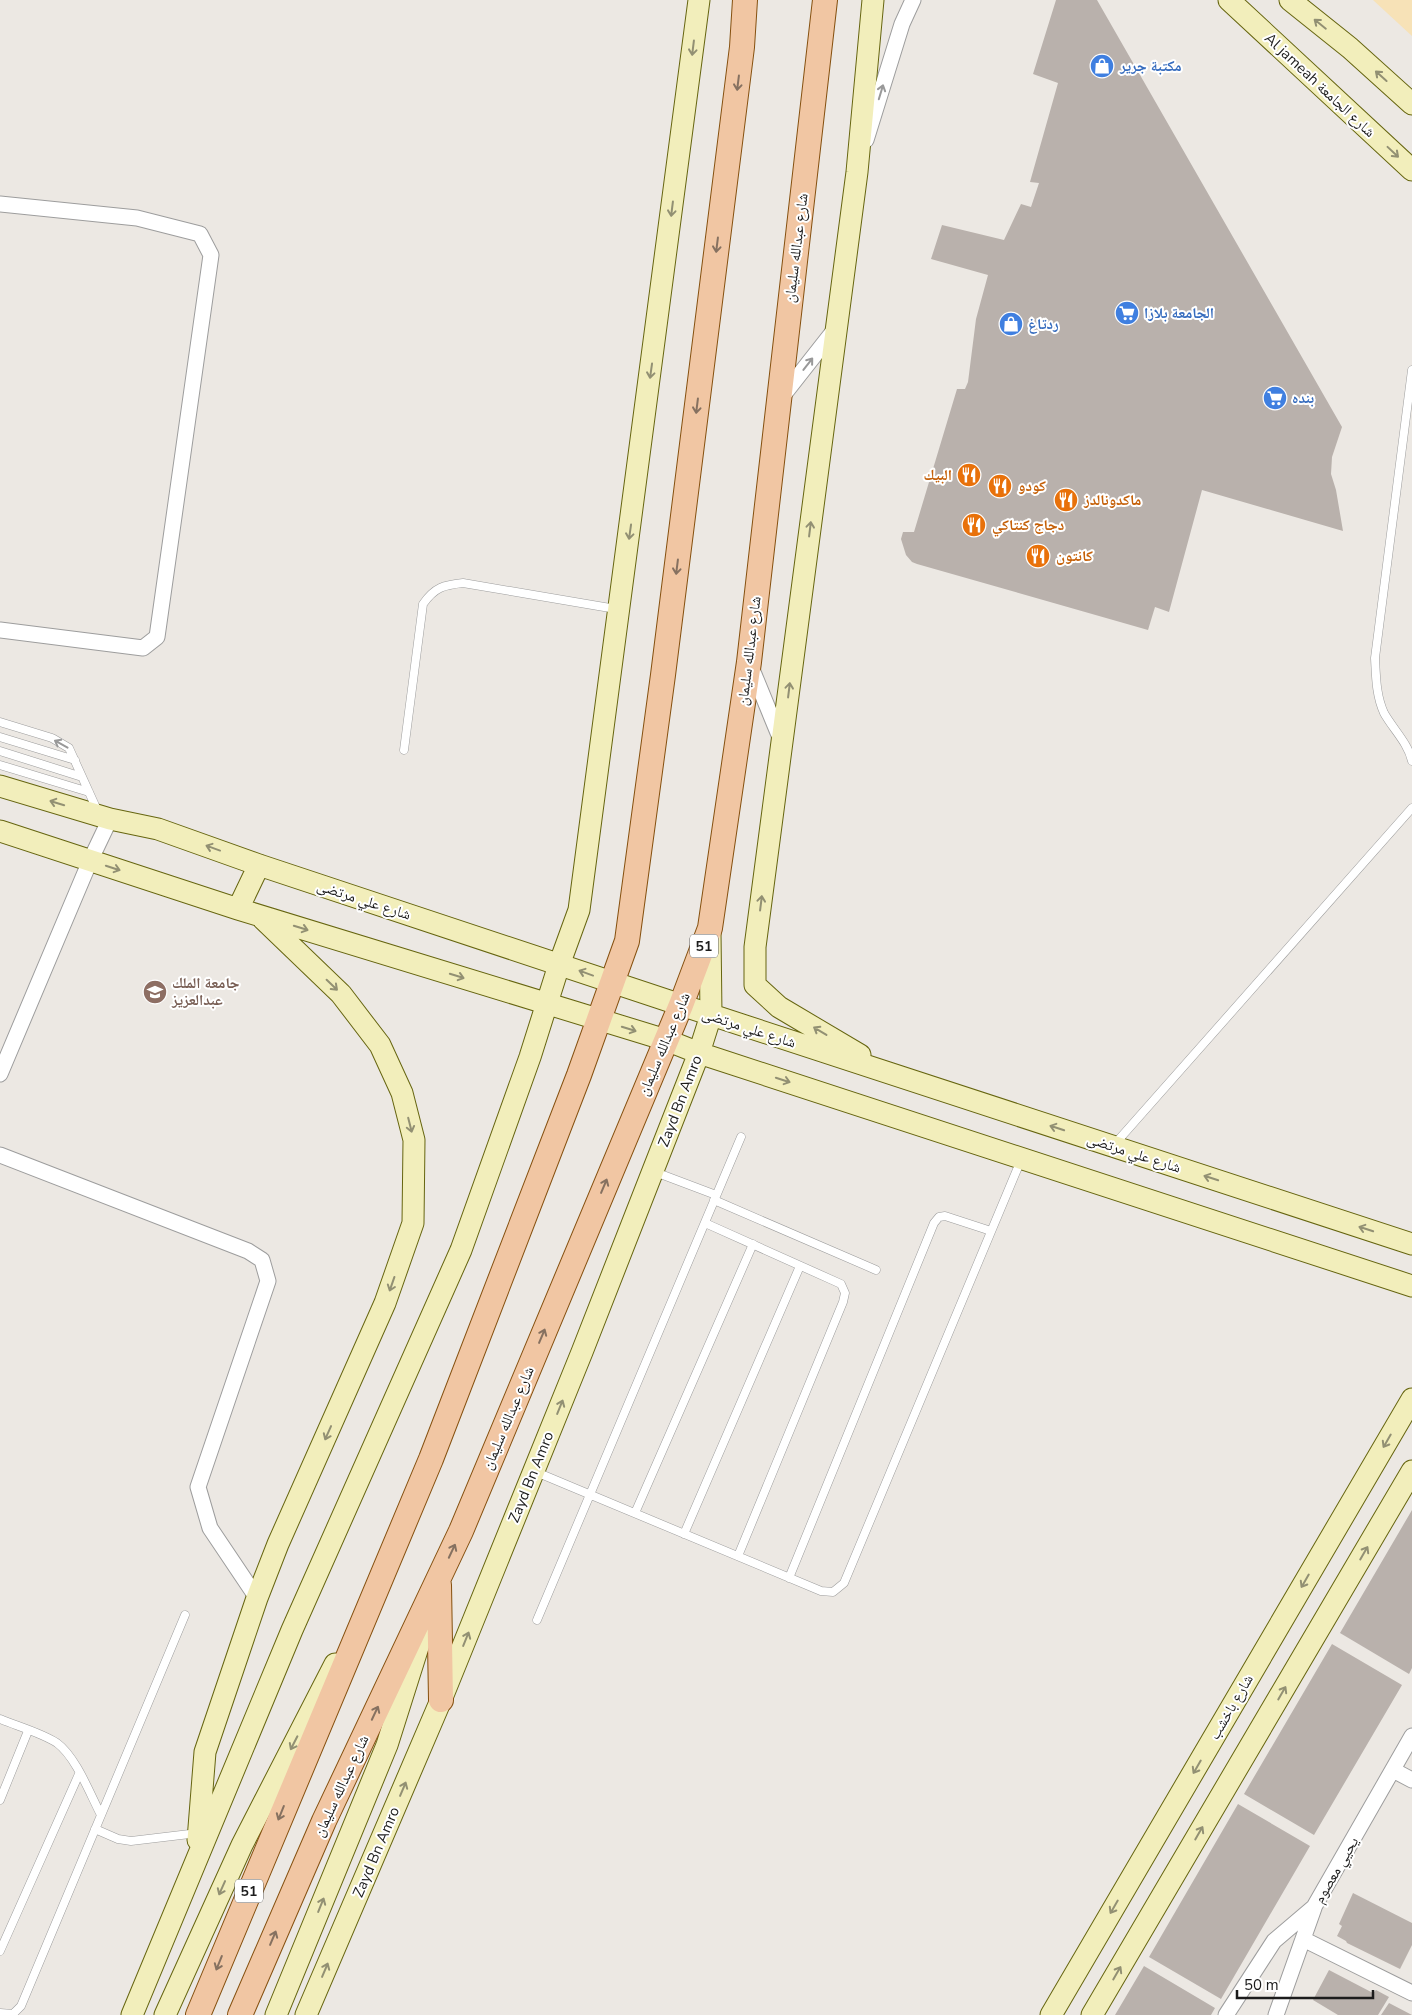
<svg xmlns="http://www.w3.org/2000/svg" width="1412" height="2015" font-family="'Nunito Sans','Noto Naskh Arabic',sans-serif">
	<rect width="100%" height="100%" fill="#ece8e3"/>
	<path fill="#f7e2b7" d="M1373 0H1412V36Z"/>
	<path fill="#b9b1ac" d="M1056 0H1097L1342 427 1332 457 1331 474 1336 490 1343 531 1202 490 1169 612 1155 607 1148 630 917 564 912 562 906 555 901 539 903 532H914L957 389H965L968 382 976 319 988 275 931 259 942 225 1004 240 1021 204 1031 207 1039 183 1030 182 1058 83 1033 74Z
		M1412 1510V1668L1409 1674 1340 1633Z
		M1332 1644 1402 1685 1314 1835 1244 1794Z
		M1238 1804 1310 1846 1221 1999 1149 1957Z
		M1353 1893 1412 1923V1945L1400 1969 1347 1943 1346 1941 1337 1936 1342 1926 1339 1924Z
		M1144 1966 1215 2008 1211 2015H1115Z
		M1329 1970 1373 1993 1376 1990 1389 1997 1378 2015H1338L1313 2000Z
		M1389 2003 1412 2015H1381Z"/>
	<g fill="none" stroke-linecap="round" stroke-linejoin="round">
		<g stroke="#9d9d9d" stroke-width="9">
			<path id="lane" d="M1412 370 1375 658C1376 677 1376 695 1384 713 1393 729 1408 743 1412 761
				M0 722 52 738 69 748 98 812
				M0 737 75 760
				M404 750 423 604C435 587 444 585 463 583L616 609
				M0 751 82 777
				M0 765 89 792
				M1114 1145 1412 808
				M655 1172 716 1195
				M714 1200 876 1270
				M705 1223 841 1284 845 1293 843 1302 738 1556
				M536 1472 821 1591 833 1592 844 1583 1021 1160
				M635 1513 753 1244
				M684 1534 800 1266
				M789 1578 934 1223 939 1217 945 1216 991 1231
				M537 1620 741 1137
				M0 1719C17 1726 42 1733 57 1743 76 1757 90 1794 101 1815
				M0 1800 28 1731
				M95 1829 118 1839 131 1841 198 1833
				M0 1951 79 1774
				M0 2013 13 2014 21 2006 185 1615"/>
		</g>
		<g stroke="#9d9d9d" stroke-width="17">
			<path id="street" d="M866 140 902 24 913 0
				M0 204 137 218 200 234 211 255 157 637 143 648 0 630
				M781 398 836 328
				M751 667 781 740
				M0 1074 90 861 110 819
				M0 1155 248 1251 262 1260 268 1281 198 1487 210 1528 257 1598
				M1393 1770 1412 1780
				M1303 1939 1412 1993
				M1226 2015 1274 1941 1314 1907 1412 1736
				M1276 2015 1314 1908"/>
		</g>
		<g stroke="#666510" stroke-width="23">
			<path id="secondary" d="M1229 0 1412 170
				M1290 0 1350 48 1412 104
				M0 786 110 819 158 829 259 865 681 1005 1412 1244
				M0 831 238 909 666 1040 699 1053 1412 1286
				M238 909 259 865
				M860 1055 779 1007 755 985V947L857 172 873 0
				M198 1840 205 1752 257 1598 278 1544 385 1303 413 1223 414 1140 402 1093 380 1045 341 994 263 919
				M132 2015 292 1630 461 1250 530 1057 559 965 579 910 699 0
				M165 2015 242 1845 335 1664
				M276 2015 387 1745 424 1628
				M306 2015 441 1700 582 1352 699 1053 711 1015 710 932
				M1051 2015 1412 1399
				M1092 2015 1412 1471"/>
		</g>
		<g stroke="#85500f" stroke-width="26">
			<path id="primary" d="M439 1585 441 1700
				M198 2015 431 1459 579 1075 627 941 663 675 742 47 745 0
				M240 2015 324 1821 461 1531 681 1005 710 928 749 662 825 0"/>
		</g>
		<use href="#lane" stroke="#fff" stroke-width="8"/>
		<use href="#street" stroke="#fff" stroke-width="15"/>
		<use href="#secondary" stroke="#f2eebb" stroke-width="21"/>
		<use href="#primary" stroke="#f1c6a3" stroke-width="24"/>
	</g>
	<defs><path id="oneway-shaft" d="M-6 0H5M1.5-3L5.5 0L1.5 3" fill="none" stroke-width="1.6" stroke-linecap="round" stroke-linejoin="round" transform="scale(1.25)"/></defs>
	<g stroke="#929073">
		<use href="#oneway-shaft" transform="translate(1320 24) rotate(-141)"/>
		<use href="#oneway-shaft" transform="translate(693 48) rotate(97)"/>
		<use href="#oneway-shaft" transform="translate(1381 76) rotate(-138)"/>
		<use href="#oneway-shaft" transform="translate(1393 152) rotate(43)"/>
		<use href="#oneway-shaft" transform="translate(672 209) rotate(97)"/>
		<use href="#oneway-shaft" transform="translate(651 371) rotate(98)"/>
		<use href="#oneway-shaft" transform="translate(810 529) rotate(-83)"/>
		<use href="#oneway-shaft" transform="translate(630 532) rotate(98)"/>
		<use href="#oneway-shaft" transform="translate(789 690) rotate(-83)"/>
		<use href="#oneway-shaft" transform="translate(57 803) rotate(-163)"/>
		<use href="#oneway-shaft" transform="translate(213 848) rotate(-160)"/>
		<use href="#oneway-shaft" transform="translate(113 868) rotate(18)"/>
		<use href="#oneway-shaft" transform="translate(761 903) rotate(-83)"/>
		<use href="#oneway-shaft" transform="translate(301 928) rotate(17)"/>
		<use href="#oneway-shaft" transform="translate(586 973) rotate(-160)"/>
		<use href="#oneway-shaft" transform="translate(457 976) rotate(17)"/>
		<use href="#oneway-shaft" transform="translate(332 985) rotate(44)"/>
		<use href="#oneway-shaft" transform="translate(629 1029) rotate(17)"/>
		<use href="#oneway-shaft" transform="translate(820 1031) rotate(-149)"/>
		<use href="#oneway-shaft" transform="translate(783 1080) rotate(18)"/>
		<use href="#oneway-shaft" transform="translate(410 1125) rotate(76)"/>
		<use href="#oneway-shaft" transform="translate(1057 1128) rotate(-162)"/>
		<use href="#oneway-shaft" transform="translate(1211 1178) rotate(-162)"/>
		<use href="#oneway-shaft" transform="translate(1366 1229) rotate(-162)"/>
		<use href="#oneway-shaft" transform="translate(392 1284) rotate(109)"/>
		<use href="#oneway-shaft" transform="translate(560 1407) rotate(-68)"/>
		<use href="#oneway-shaft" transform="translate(328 1433) rotate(114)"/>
		<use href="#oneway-shaft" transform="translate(1387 1441) rotate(120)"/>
		<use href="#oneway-shaft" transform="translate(1364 1553) rotate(-60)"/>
		<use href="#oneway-shaft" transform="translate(1305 1581) rotate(120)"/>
		<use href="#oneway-shaft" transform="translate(466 1639) rotate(-68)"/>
		<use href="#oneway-shaft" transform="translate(1282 1693) rotate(-60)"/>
		<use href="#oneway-shaft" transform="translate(294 1743) rotate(117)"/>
		<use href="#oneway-shaft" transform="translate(1197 1767) rotate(120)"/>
		<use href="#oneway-shaft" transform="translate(403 1789) rotate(-67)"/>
		<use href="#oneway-shaft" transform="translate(1199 1833) rotate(-60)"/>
		<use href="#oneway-shaft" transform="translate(222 1888) rotate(114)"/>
		<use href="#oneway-shaft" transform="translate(321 1905) rotate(-68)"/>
		<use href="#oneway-shaft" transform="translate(1114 1907) rotate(120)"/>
		<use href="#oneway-shaft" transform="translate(325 1970) rotate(-67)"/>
		<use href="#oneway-shaft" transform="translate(1117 1973) rotate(-60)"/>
	</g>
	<g stroke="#867160">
		<use href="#oneway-shaft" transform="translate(738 83) rotate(97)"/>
		<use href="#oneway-shaft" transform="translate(717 245) rotate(97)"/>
		<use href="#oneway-shaft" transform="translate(697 406) rotate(97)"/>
		<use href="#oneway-shaft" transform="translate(677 567) rotate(97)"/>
		<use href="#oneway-shaft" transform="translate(604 1186) rotate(-67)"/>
		<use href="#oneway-shaft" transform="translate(542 1336) rotate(-67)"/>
		<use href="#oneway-shaft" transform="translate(452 1551) rotate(-65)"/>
		<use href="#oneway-shaft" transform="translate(375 1713) rotate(-65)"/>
		<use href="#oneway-shaft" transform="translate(281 1813) rotate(112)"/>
		<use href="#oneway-shaft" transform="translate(273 1938) rotate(-67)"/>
		<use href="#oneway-shaft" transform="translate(219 1963) rotate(112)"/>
	</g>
	<g stroke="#999">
		<use href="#oneway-shaft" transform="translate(881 92) rotate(-73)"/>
		<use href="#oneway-shaft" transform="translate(808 364) rotate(-52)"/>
		<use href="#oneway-shaft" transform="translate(61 744) rotate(-151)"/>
	</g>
	<defs>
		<g id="shop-disc" transform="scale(1.25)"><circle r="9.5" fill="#3f7fe0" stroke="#fff"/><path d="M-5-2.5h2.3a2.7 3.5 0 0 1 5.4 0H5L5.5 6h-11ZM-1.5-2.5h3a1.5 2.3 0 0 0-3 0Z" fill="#fff"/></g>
		<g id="supermarket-disc" transform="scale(1.25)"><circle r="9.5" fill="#3f7fe0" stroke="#fff"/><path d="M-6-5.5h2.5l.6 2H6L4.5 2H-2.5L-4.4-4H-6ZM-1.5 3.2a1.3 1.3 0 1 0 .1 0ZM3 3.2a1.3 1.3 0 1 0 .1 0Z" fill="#fff"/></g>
		<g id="restaurant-disc" transform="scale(1.25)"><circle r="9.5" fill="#e8710a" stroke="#fff"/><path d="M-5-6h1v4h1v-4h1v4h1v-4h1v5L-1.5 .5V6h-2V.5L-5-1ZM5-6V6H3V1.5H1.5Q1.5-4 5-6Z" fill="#fff"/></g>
		<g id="university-disc" transform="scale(1.25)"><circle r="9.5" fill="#8d6e63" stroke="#fff"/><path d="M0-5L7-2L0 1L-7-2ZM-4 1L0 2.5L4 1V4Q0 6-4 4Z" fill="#fff"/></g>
	</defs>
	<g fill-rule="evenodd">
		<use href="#shop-disc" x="1102" y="66"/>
		<use href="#supermarket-disc" x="1127" y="313"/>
		<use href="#shop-disc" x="1011" y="324"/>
		<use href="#supermarket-disc" x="1275" y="398"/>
		<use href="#restaurant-disc" x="969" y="475"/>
		<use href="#restaurant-disc" x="1000" y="486"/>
		<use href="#restaurant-disc" x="1066" y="500"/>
		<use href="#restaurant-disc" x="974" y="525"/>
		<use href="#restaurant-disc" x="1038" y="556"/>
		<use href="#university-disc" x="155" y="992"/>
	</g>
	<g text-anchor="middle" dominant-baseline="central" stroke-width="4" stroke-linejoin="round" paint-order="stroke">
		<g fill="#fff" stroke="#606060" stroke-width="1">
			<rect x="690" y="934.5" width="28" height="23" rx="4"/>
			<rect x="235" y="1879.5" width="28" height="23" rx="4"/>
		</g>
		<g font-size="14" font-weight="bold" fill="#1c1c1c">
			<text x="704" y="946">51</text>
			<text x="249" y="1891">51</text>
		</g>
		<g font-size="15" font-weight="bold" fill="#366cbe" stroke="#fff" text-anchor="start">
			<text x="1120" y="66">مكتبة جرير</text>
			<text x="1144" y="313">الجامعة بلازا</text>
			<text x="1028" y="324">ردتاغ</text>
			<text x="1292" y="398">بنده</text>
		</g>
		<g font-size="15" fill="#1c1c1c" stroke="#fff">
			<text transform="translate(1320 85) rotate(43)">Al jameah شارع الجامعة</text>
			<text transform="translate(796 248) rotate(-83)">شارع عبدالله سليمان</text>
			<text transform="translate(749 651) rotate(-83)">شارع عبدالله سليمان</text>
			<text transform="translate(364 900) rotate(18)">شارع علي مرتضى</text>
			<text transform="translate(749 1028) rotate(18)">شارع علي مرتضى</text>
			<text transform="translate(664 1044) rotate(-67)">شارع عبدالله سليمان</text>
			<text transform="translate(680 1101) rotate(-69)">Zayd Bn Amro</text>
			<text transform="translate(1134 1153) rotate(18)">شارع علي مرتضى</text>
			<text transform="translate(508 1418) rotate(-67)">شارع عبدالله سليمان</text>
			<text transform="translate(531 1477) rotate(-68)">Zayd Bn Amro</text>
			<text transform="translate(1231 1707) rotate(-60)">شارع باخشب</text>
			<text transform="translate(341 1786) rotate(-65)">شارع عبدالله سليمان</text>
			<text transform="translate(376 1852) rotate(-67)">Zayd Bn Amro</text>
			<text transform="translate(1336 1870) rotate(-60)">يحيي معصوم</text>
		</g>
		<g font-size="15" font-weight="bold" fill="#c56008" stroke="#fff" text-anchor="start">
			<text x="952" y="475" text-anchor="end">البيك</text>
			<text x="1018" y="486">كودو</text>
			<text x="1084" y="500">ماكدونالدز</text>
			<text x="992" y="525">دجاج كنتاكي</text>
			<text x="1056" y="556">كانتون</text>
		</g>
		<g font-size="15" font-weight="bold" fill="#785e54" stroke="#fff" text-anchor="start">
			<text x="172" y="983">جامعة الملك<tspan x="172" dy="17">عبدالعزيز</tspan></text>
		</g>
	</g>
	<path d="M1237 1990v8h136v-8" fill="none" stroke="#1c1c1c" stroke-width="2.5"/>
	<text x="1244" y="1990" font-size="15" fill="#1c1c1c" stroke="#ffffff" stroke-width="4" paint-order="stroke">50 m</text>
</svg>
